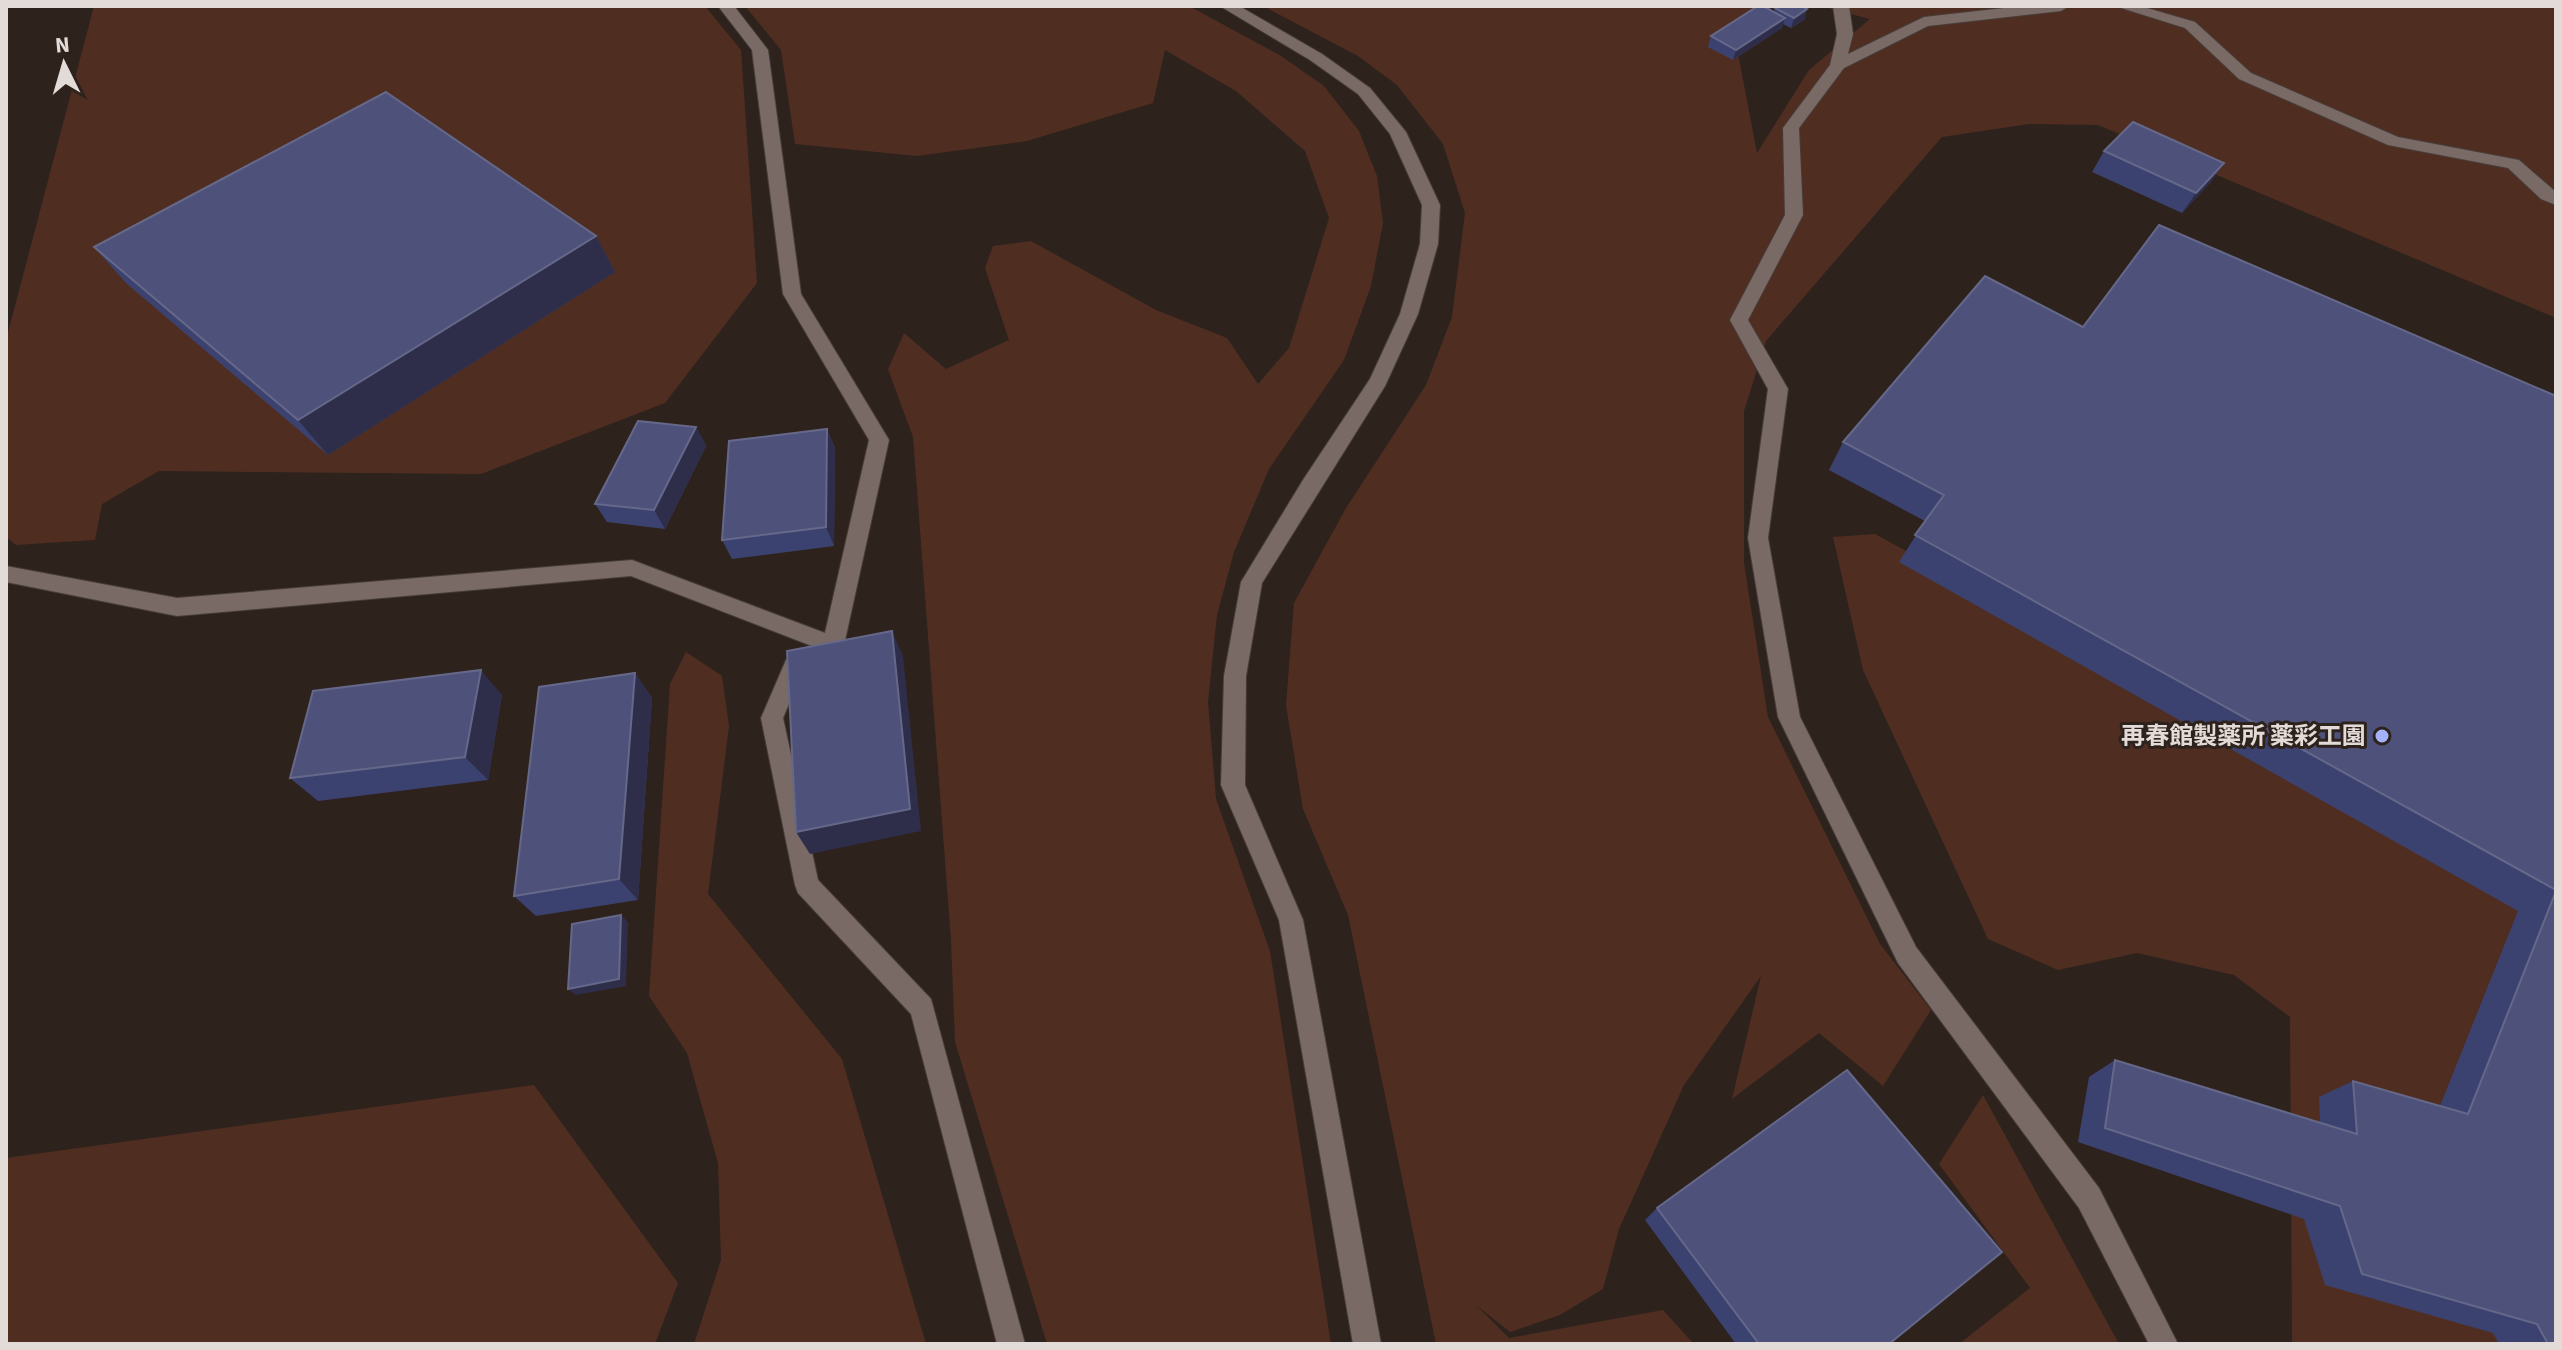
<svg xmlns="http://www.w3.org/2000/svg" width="2562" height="1350" font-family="'Source Sans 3','Noto Sans JP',sans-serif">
	<rect width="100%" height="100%" fill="#2e221d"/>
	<path fill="#4f2e21" d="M94 6H705L741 50 757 283 665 403 481 474 159 471 102 504 95 540 16 545 6 537V340Z
		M745 6H1189L1281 56 1324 86 1359 131 1377 176 1383 223 1371 286 1344 360 1269 469 1234 552 1217 615 1208 702 1216 799 1270 951 1331 1344H1047L955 1042 951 940 913 437 888 369 904 333 946 369 1009 340 985 268 993 246 1031 241 1156 310 1227 338 1258 384 1289 348 1329 218 1305 151 1236 91 1165 50 1153 103 1027 141 917 156 795 144 781 50Z
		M1263 6H1774L1736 43 1757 153 1809 70 1870 19 1820 6H2556V318L2098 125 2029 124 1942 137 1766 341 1744 411V563L1768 717 1880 944 1931 1010 1883 1086 1819 1033 1732 1099 1761 976 1684 1085 1619 1229 1603 1289 1560 1315 1510 1332 1476 1305 1509 1338 1663 1310 1694 1344H1436L1348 915 1303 809 1286 705 1294 603 1346 508 1426 385 1452 317 1465 213 1443 144 1397 85 1358 56Z
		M1875 534 2556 906V1344H2292L2290 1017 2234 975 2137 953 2058 970 1988 939 1863 670 1833 537Z
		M686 652 722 676 729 726 708 894 842 1059 926 1344H694L721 1260 718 1163 687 1053 649 996 670 684Z
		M534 1085 678 1283 655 1344H6V1158Z
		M1983 1095 2119 1344H1959L2030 1288 1939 1164Z"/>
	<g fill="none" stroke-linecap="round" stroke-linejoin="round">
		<g stroke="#473d39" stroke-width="2">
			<path id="lane" d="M718 6H734L768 50 801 294 889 440 844 645 841 651 802 672 783 718 818 880 931 999 1025 1344H997L911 1014 798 893 795 885 761 718 786 660 812 646 631 576 177 616 6 582V566L177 598 632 560 825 633 869 440 783 294 752 50Z
				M1220 6H1239L1322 54 1370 88 1406 132 1440 205 1438 244 1418 314 1385 386 1262 583 1246 676 1245 785 1303 920 1381 1344H1353L1279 920 1221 785 1224 676 1241 582 1303 480 1370 379 1400 314 1420 244 1422 205 1390 134 1358 94 1310 60Z
				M1833 6H1849L1853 34 1848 54 1924 17 2022 6H2069L2061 11 1928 26 1844 68 1799 128 1803 215 1748 320 1788 389 1768 538 1800 717 1916 947 2099 1188 2178 1344H2149L2079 1208 1898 963 1778 717 1748 538 1768 389 1730 320 1785 215 1783 128 1830 65 1837 34Z
				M2115 6H2140L2195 22 2251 73 2398 137 2519 160 2556 192V205L2541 199 2508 168 2388 145 2239 79 2185 28Z"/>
		</g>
		<use href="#lane" fill="#796a65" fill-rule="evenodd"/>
	</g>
	<path fill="#3c4270" d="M1775 8 1807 9 1804 20 1791 28 1783 24 1782 28 1733 60 1708 47 1711 36 1774 12Z
		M2104 151 2224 163 2210 183 2182 213 2092 172Z
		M596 236 615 272 328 455 126 283 94 247Z
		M2083 327 2556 396V1344H2499L2493 1333 2325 1285 2304 1219 2078 1142 2089 1077 2115 1060 2320 1123 2319 1097 2353 1081 2440 1106 2518 911 1899 562 1925 521 1829 470 1843 442Z
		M696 427 706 446 665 529 607 522 595 504Z
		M827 429 835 448 834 546 732 559 722 540Z
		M635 673 652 698 638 900 536 916 514 896Z
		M502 695 488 780 318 801 290 778Z
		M1657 1208 1889 1344H1736L1645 1220Z"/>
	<path fill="#2f2e4a" d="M1807 9 1804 20 1791 28 1794 18Z
		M1785 18 1782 28 1733 60 1736 50Z
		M2224 163 2210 183 2182 213 2196 193Z
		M596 236 615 272 328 455 298 420Z
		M696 427 706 446 665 529 654 510Z
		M827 429 835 448 834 546 826 527Z
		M892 631 903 656 921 831 810 854 796 832Z
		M481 670 502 695 488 780 465 757Z
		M635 673 652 698 638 900 619 879Z
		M621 915 628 922 626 986 576 995 568 989Z"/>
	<path fill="#4e527b" stroke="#656889" stroke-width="2" d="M1758 6H1763L1785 18 1736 50 1711 36Z
		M1778 6H1801L1807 9 1794 18 1775 8Z
		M386 92 596 236 298 420 94 247Z
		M2133 122 2224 163 2196 193 2104 151Z
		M2159 225 2556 396V890L1915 535 1944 495 1843 442 1985 276 2083 327Z
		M638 421 696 427 654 510 595 504Z
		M827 429 826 527 722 540 729 441Z
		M892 631 910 809 796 832 787 651Z
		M481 670 465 757 290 778 313 691Z
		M635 673 619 879 514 896 539 687Z
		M2556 891V1344H2548L2537 1324 2362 1274 2340 1206 2105 1128 2115 1060 2357 1134 2353 1081 2468 1114Z
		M621 915 619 979 568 989 572 924Z
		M1847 1070 2002 1252 1889 1344H1759L1657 1208Z"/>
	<circle fill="#a4b2fc" stroke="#2e221d" stroke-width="3" cx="2382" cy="736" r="8"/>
	<g text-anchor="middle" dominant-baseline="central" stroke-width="6" stroke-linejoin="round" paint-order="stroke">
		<g font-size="24" font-weight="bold" fill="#e3dbd7" stroke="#2e221d" text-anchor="end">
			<text x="2366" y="736">再春館製薬所 薬彩工園</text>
		</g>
	</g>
	<rect width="2562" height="1350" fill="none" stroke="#e3dbd7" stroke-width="16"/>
	<g transform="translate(64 64) rotate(355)" stroke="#2e221d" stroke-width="6" paint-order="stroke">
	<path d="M0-6L14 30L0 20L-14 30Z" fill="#e3dbd7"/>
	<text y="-12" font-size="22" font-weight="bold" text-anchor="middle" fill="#e3dbd7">N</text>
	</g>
</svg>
